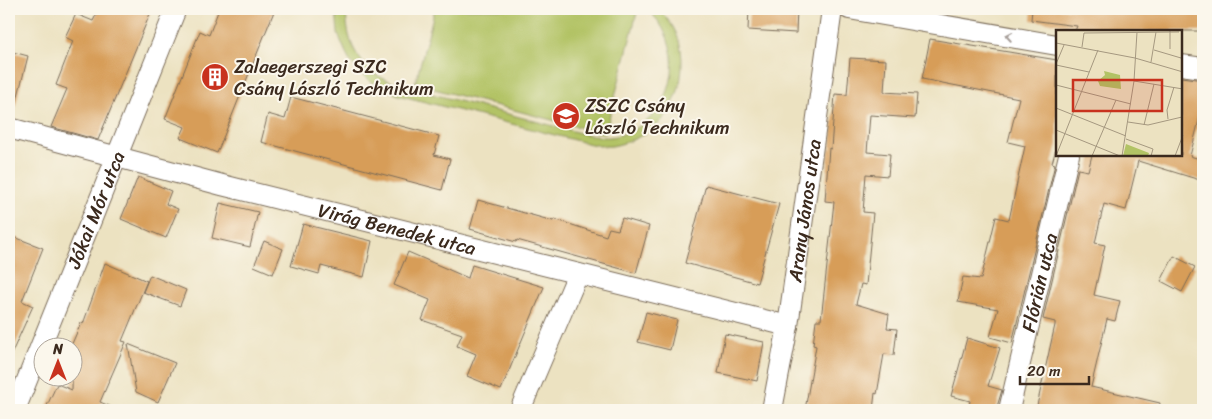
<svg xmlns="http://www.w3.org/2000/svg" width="1212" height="419" font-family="Sriracha,sans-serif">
	<rect width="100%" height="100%" fill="#fbf7ec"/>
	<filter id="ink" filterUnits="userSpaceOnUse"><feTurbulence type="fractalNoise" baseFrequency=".02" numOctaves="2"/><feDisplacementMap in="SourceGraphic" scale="10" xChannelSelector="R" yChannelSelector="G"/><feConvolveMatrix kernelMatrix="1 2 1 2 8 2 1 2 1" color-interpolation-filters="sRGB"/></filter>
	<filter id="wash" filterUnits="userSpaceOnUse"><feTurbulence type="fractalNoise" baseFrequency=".0096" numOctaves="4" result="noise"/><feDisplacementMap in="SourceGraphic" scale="20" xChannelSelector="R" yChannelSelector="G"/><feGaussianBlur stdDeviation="1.12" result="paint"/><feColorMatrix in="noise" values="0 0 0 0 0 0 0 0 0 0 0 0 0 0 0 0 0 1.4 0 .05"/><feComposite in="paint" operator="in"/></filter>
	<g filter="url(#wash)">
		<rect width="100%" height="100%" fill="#ece2c1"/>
		<path fill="#b2c365" stroke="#767642" d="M336 9H346C347 35 351 54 373 72 381 79 393 82 402 86L584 134C592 135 602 138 610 137 656 131 682 85 669 43 665 30 657 16 645 9H659C664 15 669 21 673 27 690 55 682 104 657 125 644 136 628 143 612 146 603 147 591 144 582 142L398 95 369 81 349 60 338 34Z
			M435 9H638L605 134 415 84Z"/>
		<g id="blocks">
			<path fill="#d79d59" d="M99 9H152L98 140 51 127 67 89 56 85 73 41 65 37 76 14 93 21Z
				M219 9H275L217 153 180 138 185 127 165 119 200 31 209 35Z
				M749 9H797L796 33 748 30Z
				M1032 9H1203V31H1075L1077 26 1031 20Z
				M930 39 1057 60V145L1052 163 1055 164 1012 343 990 337 998 309 958 302 963 277 981 279 996 217 1009 220 1025 146 1008 142 1019 98 922 79Z
				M9 51 28 56 15 108 9 107Z
				M850 58 886 60 884 92 917 94 915 118 870 115 867 152 890 154 888 176 866 174 863 212 873 213 866 285 861 284 856 304 889 314 887 328 897 329 894 355 884 354 877 394 875 393 873 410H805L816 346 813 345 816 320H821L834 202 825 201 829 148 831 149 835 94 847 95Z
				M1181 77 1203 80V117L1200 116 1190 156 1203 160V181L1138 161 1126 210 1104 204 1095 243 1105 245 1094 295 1120 301 1115 321 1107 319 1091 387 1160 403 1159 410H1036L1055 325V322L1043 319 1078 169 1088 171 1092 155H1181Z
				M291 97 439 136 434 155 450 159 442 190 261 142 268 114 285 119Z
				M138 177 171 191 166 204 178 209 166 238 121 219Z
				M706 185 779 204 757 283 685 263Z
				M478 200 553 221 554 219 606 236 609 228 618 230 622 218 649 226 636 273 517 240 516 242 470 229Z
				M220 203 258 212 250 247 212 238Z
				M303 224 372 241 364 277 321 266 319 274 291 266Z
				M9 235 43 248 22 301 33 306 9 359Z
				M264 241 283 249 273 274 254 266Z
				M408 252 468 278 472 265 544 287 501 390 467 376 476 354 457 346 462 334 422 320 430 300 394 285Z
				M1174 256 1195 267 1182 292 1161 281Z
				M105 263 147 281 122 341 126 342 100 402 119 410H45L57 384 72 390 73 346H71L81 323 83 324Z
				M150 275 186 290 180 306 143 292Z
				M646 312 677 320 670 350 638 342Z
				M725 334 764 342 757 381 718 373Z
				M967 338 1000 348 988 386 1002 390 996 410H968L970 401 951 396Z
				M128 344 175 363 158 402 136 392Z"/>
		</g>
	</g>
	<g filter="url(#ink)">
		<use href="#blocks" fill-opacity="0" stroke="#796a57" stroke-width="1"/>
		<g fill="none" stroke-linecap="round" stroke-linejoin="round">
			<g stroke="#796a57" stroke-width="22">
				<g id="minor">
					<path d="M849 9 1057 45"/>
					<path d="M1181 65 1203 68"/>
					<path id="s1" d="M9 128 222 185 788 326"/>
					<path id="s2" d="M15 410 176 9"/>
					<path d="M520 410 578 274"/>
					<path id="s3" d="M772 410 788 326 832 9"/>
					<path id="s4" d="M1009 410 1069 155"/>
				</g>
			</g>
			<use href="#minor" stroke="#fff" stroke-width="20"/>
		</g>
		<defs><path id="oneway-chevron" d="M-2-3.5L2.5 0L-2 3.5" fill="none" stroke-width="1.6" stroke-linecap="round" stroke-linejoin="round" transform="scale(1.25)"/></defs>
		<use stroke="#a79f9a" href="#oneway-chevron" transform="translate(1009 36) rotate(-170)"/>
	</g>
	<defs>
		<g id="building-disc" transform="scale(1.4375)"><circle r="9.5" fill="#c8321e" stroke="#fbf7ec"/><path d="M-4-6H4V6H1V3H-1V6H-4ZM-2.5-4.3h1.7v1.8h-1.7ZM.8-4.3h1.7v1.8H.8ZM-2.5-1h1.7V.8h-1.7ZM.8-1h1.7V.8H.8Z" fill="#fff"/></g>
		<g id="school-disc" transform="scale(1.4375)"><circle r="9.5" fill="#c8321e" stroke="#fbf7ec"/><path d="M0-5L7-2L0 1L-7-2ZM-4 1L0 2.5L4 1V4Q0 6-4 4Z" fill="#fff"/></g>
	</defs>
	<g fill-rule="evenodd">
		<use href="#building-disc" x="215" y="77"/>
		<use href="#school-disc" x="566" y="116"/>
	</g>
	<g text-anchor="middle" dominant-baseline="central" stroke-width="4" stroke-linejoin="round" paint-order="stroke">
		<g font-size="19" fill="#3b2a1e" stroke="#fbf7ec" text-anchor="start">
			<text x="234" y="66">Zalaegerszegi SZC<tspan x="234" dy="22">Csány László Technikum</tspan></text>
			<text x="585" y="105">ZSZC Csány<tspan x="585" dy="22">László Technikum</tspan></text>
		</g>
		<g font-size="19" fill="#3b2a1e" stroke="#fbf7ec">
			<text stroke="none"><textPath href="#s2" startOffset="216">Jókai Mór utca</textPath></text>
			<text stroke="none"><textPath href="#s3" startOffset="202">Arany János utca</textPath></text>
			<text stroke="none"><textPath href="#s1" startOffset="401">Virág Benedek utca</textPath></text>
			<text stroke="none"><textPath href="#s4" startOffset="131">Flórián utca</textPath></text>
		</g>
	</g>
	<g transform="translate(1056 30)">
		<rect width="126" height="126" fill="#ece2c1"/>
		<path d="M48 41 64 45 65 59 44 56 42 51 49 45ZM70 114 93 123 92 126H67Z" fill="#b2c365"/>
		<path fill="none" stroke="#a59880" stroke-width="1" d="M0 13 79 28 127 42M26 17 28 3 123 2M114 19V0M98 20 125 28M95 32 100 2M0 34 8 15M0 35 33 42M78 51 127 59M0 55 75 74M0 78 70 106M112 89 111 80 118 57M72 92 92 95 126 87M88 95 98 54M0 100 64 126M70 109 97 119 95 126M0 126 42 20M36 126 60 70M66 126 78 51 81 2M119 126 127 105"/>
		<path fill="#c8321e" fill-opacity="0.15" stroke="#c8321e" stroke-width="2.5" d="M17 50H106V81H17Z"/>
		<rect width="126" height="126" fill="none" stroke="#3b2a1e" stroke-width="2.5"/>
	</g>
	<rect width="1212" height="419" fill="none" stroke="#fbf7ec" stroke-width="30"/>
	<g transform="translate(58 362)"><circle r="24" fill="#fbf7ec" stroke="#aea59a"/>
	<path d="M0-4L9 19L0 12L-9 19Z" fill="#c8321e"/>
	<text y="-8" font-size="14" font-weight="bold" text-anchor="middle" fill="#3b2a1e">N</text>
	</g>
	<path d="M1020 376v8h69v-8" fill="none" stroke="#3b2a1e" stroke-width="2.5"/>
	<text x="1027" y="376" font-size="15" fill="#3b2a1e" stroke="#fbf7ec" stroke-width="4" paint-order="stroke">20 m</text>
</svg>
